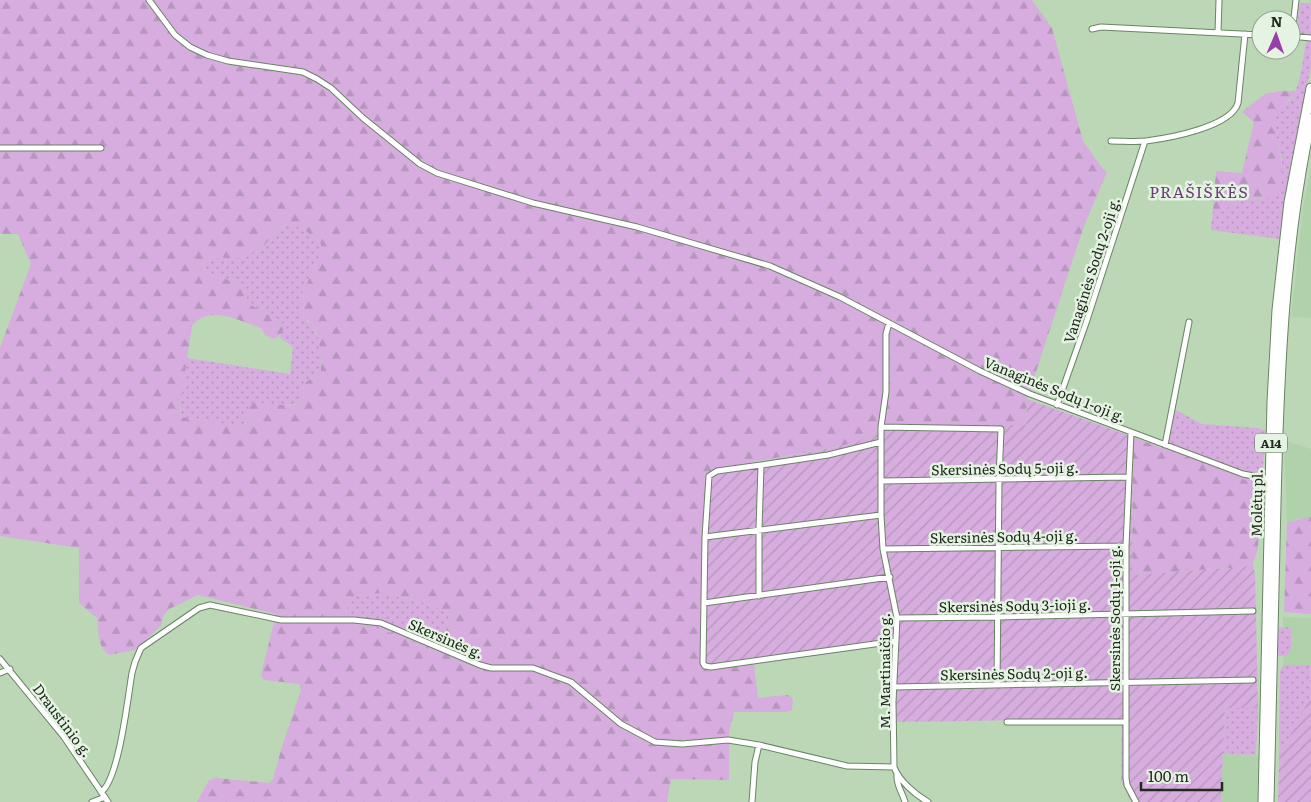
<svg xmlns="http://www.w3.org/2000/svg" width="1311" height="802" font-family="Literata,serif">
	<defs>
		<pattern id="grass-dots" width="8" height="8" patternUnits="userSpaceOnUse" patternTransform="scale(1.25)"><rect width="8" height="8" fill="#d6adde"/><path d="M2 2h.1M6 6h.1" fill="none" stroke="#b795be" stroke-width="1.8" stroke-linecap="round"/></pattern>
		<pattern id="forest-firs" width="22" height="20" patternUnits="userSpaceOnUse" patternTransform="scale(1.25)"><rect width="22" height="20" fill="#d6adde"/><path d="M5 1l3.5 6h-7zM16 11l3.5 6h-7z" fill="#b795be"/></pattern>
		<pattern id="garden-furrows" width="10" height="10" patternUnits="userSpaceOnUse" patternTransform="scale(1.25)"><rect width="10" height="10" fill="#d6adde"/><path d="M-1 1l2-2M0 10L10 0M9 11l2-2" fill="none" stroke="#b795be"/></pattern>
	</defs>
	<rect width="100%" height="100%" fill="#bbd7b6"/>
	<path fill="#b0d2aa" d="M1311 166V318L1291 317 1303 209Z
		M1284 440 1311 449V517L1297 519 1287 523Z
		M1283 615 1284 617 1311 618V665H1283L1288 627H1283Z
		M1223 754 1261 756 1259 802H1221Z"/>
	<path fill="url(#grass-dots)" d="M1300 3H1311V67L1290 167 1280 239 1211 230 1213 210C1226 209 1226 206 1236 201 1244 197 1254 199 1262 199L1280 184C1282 175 1283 166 1281 157 1279 144 1271 129 1275 116 1278 105 1288 104 1293 96 1300 88 1304 53 1306 40L1297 27Z
		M291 224 304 229 321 244V253L299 301 307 321 312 324 319 340 321 371 306 382 297 404 248 410 245 427 182 417C177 399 184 376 187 358L290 374 293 347 279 337 283 331 281 321 249 304C240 275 228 283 205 272L203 264C216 252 234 262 249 256 263 250 272 236 281 225Z
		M1174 409 1202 424 1257 428 1267 431 1260 488 1258 485 1166 451Z
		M381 593 422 602 449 612 445 644 442 654 433 652 392 633 349 623 345 612 355 596Z
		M1283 627H1288L1291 630V650L1287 655 1280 656 1276 654 1277 629Z
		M1283 665H1311V695L1279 758 1280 672Z
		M1225 707 1258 708 1256 755 1223 754Z"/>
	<path fill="url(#forest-firs)" fill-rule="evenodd" d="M0 0H1032L1052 28 1083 141 1103 169 1107 172 1084 226 1027 399 1026 425H881L878 430 855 443 716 469 708 671 754 664 758 698 787 695 790 696 793 700 792 710 785 712H734L729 732V780L671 779 667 802H197L209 780 216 778 269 783 273 779 281 750 301 690 299 684 264 680 261 675 276 614 198 595 169 609 163 616 161 626 135 650 109 655C97 646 99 632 97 618L79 603V548L0 536V348L31 264 18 234H0ZM291 224 304 229 321 244V253L299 301 300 313 312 324 316 331 319 340 321 371 306 382 297 404 290 406 254 402 249 405 245 427 182 417 180 410 181 399 192 326C209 304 239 321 261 328L265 335 273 339C281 336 287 329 281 321L249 304C240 275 228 283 205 272L203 264C216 252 234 262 249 256 263 250 272 236 281 225ZM381 593 422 602 449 612 445 644 442 654 433 652 392 633 349 623 345 612 355 596Z
		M1280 91H1296C1291 101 1278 105 1275 117 1271 135 1296 187 1271 197 1263 201 1253 197 1245 198 1236 199 1232 206 1225 209 1221 210 1217 210 1213 210L1216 171 1242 173 1254 122 1242 112 1265 94Z
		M1133 437 1258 485 1260 488 1258 548 1253 564 1244 567 1132 575Z
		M1307 517H1311V614L1284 612 1287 523Z"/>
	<path fill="url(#garden-furrows)" d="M1027 399 1133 437 1132 575 1244 567 1253 564 1255 576 1258 708H1225L1221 802H1131L1121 781 1122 719 895 722 898 644 708 671 700 667 707 476 710 472 855 443 878 430 881 424 1026 425Z
		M1311 695V802H1278L1279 758Z"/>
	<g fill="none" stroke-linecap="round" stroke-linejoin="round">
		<g stroke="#6a8465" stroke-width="7">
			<path id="street" d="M149 0 175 35 190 47 207 55 228 61 303 72 317 79 331 88 363 118 420 164 437 173 533 203 637 227 770 266 840 297 980 371 1030 394 1243 474 1270 479
				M1092 29 1101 27 1261 35
				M1218 33 1219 0
				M1291 36 1311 38
				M1296 36 1293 26 1296 0
				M1111 141C1123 141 1135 142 1146 141 1169 138 1231 127 1238 103L1245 34
				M0 148H101
				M889 323 886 334V392L881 427V515L883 549 897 618 893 702 894 767
				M1057 405 1086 323 1145 141
				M881 427 1001 429 999 480 997 685
				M1131 432 1126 546V778L1127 785 1136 802
				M1165 445 1189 322
				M761 465 717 471 709 476 705 537 703 663 705 666 711 667 896 641
				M882 481 1128 477
				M705 537 881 515
				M883 549 1126 546
				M759 596V529L761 465 828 455 881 442
				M704 603 890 577
				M897 618 999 617 1253 611
				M0 659 64 737 108 802
				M0 673 10 669
				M894 687 1253 680
				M1007 722H1125
				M894 767C899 781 916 795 928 802
				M897 774C896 786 902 791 905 802
				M101 792C119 780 128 696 132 673L135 662 141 648 199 608 210 605 281 620H354L381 623 480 665 491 668H533L571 682 621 724 655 742 682 744 728 740 759 745 847 766 894 767
				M92 802 105 797
				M752 802 755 762 759 745"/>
		</g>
		<g stroke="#6a8465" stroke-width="11">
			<path id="highway" d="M1263 802 1272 402 1277 310 1289 202 1311 88
				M1269 802C1271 702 1274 603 1276 503 1279 374 1284 246 1311 119"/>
		</g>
		<use href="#street" stroke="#fff" stroke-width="5"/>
		<use href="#highway" stroke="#fff" stroke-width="9"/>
	</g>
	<g text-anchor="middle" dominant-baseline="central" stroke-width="5" stroke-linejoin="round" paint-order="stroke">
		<rect fill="#e5f3e2" stroke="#5b6659" stroke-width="1" x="1255" y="433.5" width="32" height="19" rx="4"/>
		<g font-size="12" font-weight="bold" fill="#202a1e">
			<text x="1271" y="443">A14</text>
		</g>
		<g font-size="14" fill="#202a1e" stroke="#e5f3e2">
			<text transform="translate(1091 270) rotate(-72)">Vanaginės Sodų 2-oji g.</text>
			<text transform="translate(1055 389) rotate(22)">Vanaginės Sodų 1-oji g.</text>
			<text transform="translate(1005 468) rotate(-1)">Skersinės Sodų 5-oji g.</text>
			<text transform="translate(1256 503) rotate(-89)">Molėtų pl.</text>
			<text transform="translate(1004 536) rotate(-1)">Skersinės Sodų 4-oji g.</text>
			<text transform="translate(1015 605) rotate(-1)">Skersinės Sodų 3-ioji g.</text>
			<text transform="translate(1114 618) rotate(-90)">Skersinės Sodų 1-oji g.</text>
			<text transform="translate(446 638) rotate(23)">Skersinės g.</text>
			<text transform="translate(884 671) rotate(-90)">M. Martinaičio g.</text>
			<text transform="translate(1014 673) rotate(-1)">Skersinės Sodų 2-oji g.</text>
			<text transform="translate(63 720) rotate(53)">Draustinio g.</text>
		</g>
		<g font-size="16" letter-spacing="1" fill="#6a3e74" stroke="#e5f3e2">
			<text x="1199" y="191">PRAŠIŠKĖS</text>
		</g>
	</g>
	<g transform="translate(1276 35) rotate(2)"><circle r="24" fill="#e5f3e2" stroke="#96a394"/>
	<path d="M0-4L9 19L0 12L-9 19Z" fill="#983eaa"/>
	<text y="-8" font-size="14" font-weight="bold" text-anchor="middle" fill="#202a1e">N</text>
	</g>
	<path d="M1141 782v8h81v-8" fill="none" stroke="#202a1e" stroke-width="2.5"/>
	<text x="1148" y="782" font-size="15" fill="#202a1e" stroke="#e5f3e2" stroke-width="4" paint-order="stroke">100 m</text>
</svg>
